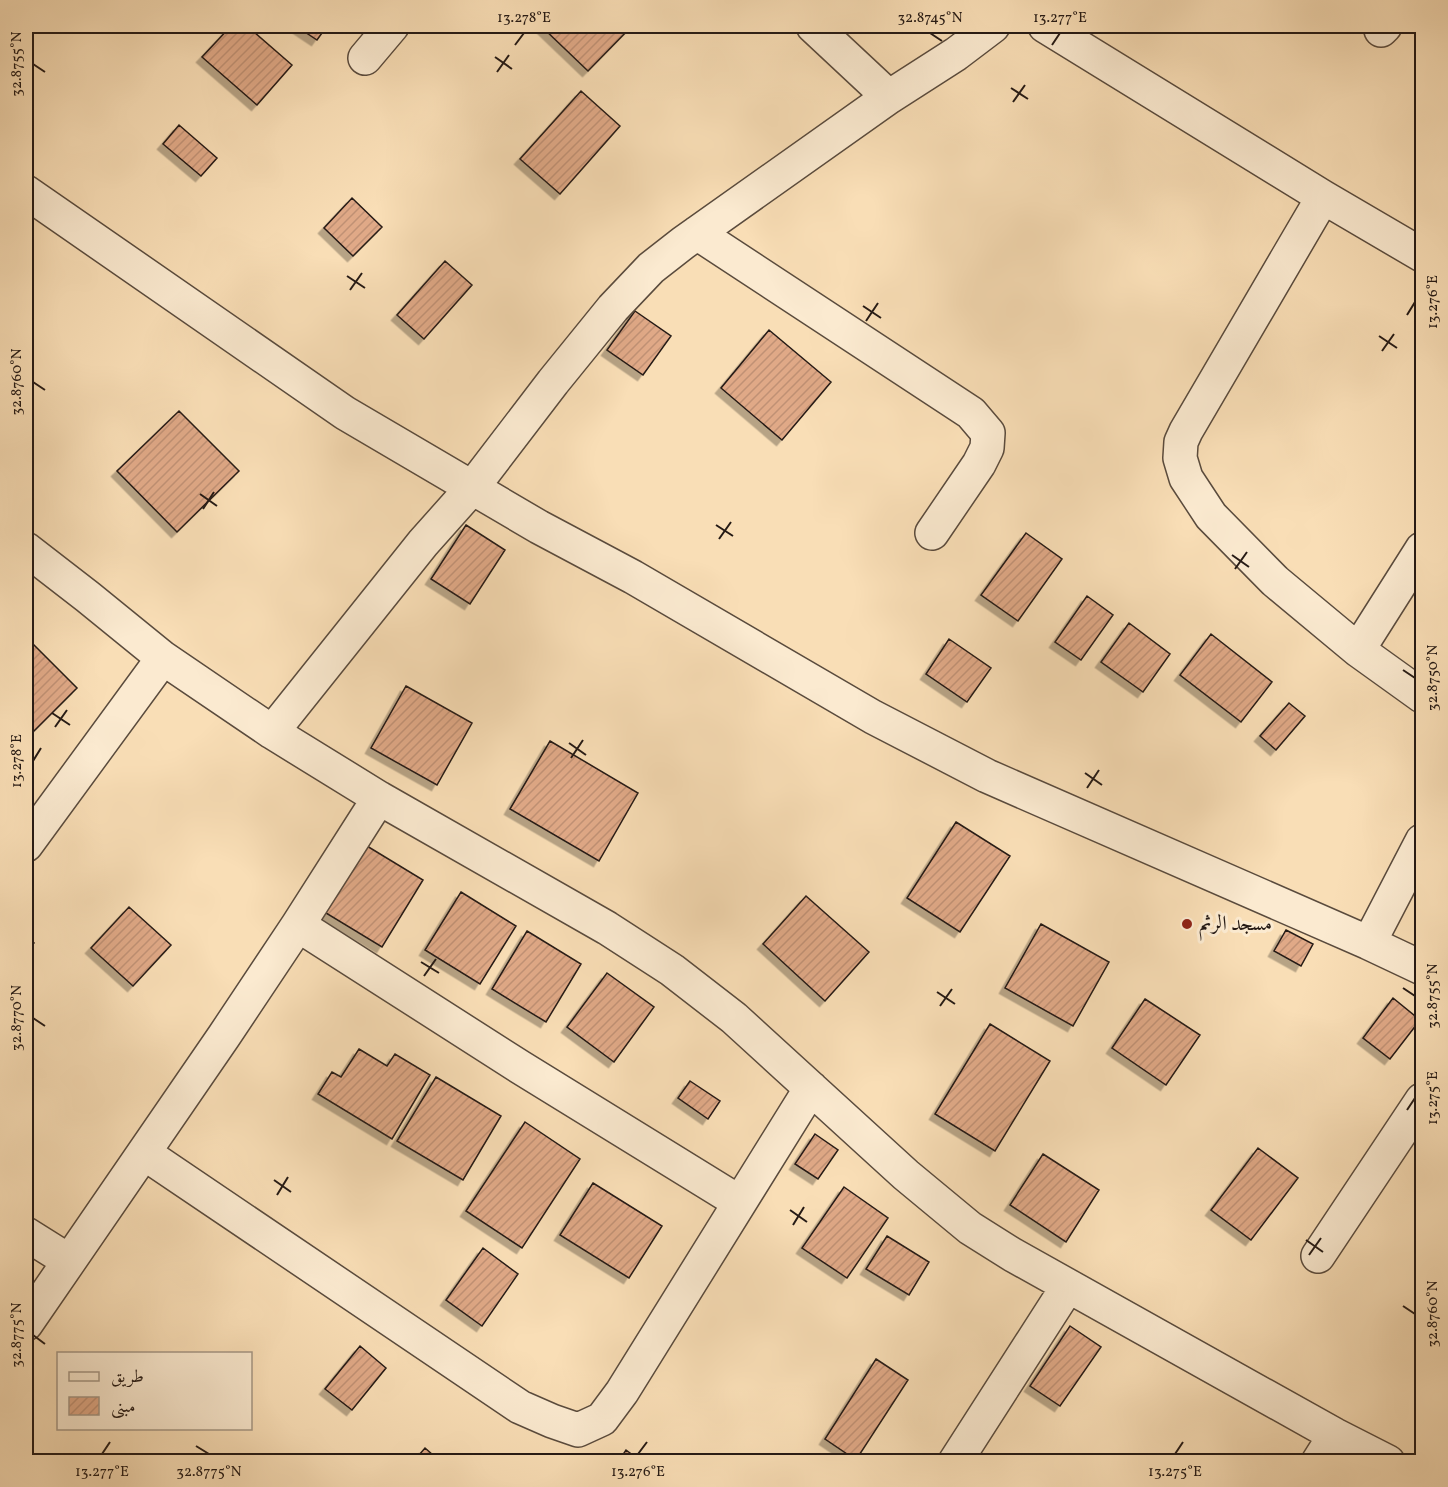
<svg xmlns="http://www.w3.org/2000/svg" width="1448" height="1487" font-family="Vollkorn,Amiri,serif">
	<defs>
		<pattern id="building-hatch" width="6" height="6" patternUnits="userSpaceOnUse" patternTransform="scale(1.5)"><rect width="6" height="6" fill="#e0a987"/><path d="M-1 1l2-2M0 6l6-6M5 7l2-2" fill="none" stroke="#c09174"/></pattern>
		<filter id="shadow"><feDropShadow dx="-5.5" dy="5.5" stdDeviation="0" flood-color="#0004"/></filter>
	</defs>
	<rect width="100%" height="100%" fill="#f9deb6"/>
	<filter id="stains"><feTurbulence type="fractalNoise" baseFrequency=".00333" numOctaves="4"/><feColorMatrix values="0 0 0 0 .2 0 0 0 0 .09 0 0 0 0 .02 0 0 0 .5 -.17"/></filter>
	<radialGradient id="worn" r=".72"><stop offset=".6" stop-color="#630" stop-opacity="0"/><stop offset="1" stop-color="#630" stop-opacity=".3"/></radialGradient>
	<path fill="url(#building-hatch)" stroke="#251a15" stroke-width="1.5" filter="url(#shadow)" d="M231 26H247L292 65 257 105 202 57Z
		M296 26H327L317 40Z
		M541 26H632L588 71Z
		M581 91 620 126 560 194 520 159Z
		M179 125 217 158 201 176 163 144Z
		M352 198 382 227 353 256 324 228Z
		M445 261 472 285 424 339 397 315Z
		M635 311 671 336 643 375 607 350Z
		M769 330 831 382 782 440 721 388Z
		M179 411 239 471 177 532 117 471Z
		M466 525 505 550 470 604 431 579Z
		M1026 533 1062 559 1018 621 981 595Z
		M1087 596 1113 615 1081 660 1055 642Z
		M1129 623 1170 654 1143 692 1101 662Z
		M1211 634 1272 682 1241 722 1180 675Z
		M949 639 991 668 967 702 926 674Z
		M29 640 77 688 33 732 26 725V643Z
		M406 686 472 723 437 785 371 748Z
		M1289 703 1305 716 1276 750 1260 736Z
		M550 741 638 793 599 861 510 809Z
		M956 822 1010 856 960 932 907 898Z
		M362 843 423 880 382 947 321 910Z
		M461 892 516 926 480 984 425 950Z
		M806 896 869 952 825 1001 763 944Z
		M129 907 171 945 133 986 91 948Z
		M1041 924 1109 962 1073 1026 1005 988Z
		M1286 930 1313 944 1301 966 1274 951Z
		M527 931 581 964 546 1022 492 989Z
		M26 937 34 943 26 955Z
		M607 973 654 1007 614 1062 567 1027Z
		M1393 998 1420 1020 1390 1059 1363 1038Z
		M1145 999 1200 1035 1166 1085 1112 1048Z
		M990 1024 1050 1061 995 1151 935 1114Z
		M359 1049 387 1066 395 1054 430 1075 392 1139 318 1094 332 1072 341 1077Z
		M436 1077 501 1116 463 1180 397 1141Z
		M690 1081 720 1101 708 1119 678 1098Z
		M525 1122 580 1159 522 1248 466 1211Z
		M815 1134 838 1150 818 1179 795 1164Z
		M1258 1148 1298 1178 1251 1240 1211 1210Z
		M1043 1154 1099 1190 1066 1242 1010 1205Z
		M593 1183 662 1226 629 1278 560 1235Z
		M844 1187 888 1218 847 1278 802 1248Z
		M887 1236 929 1262 909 1295 866 1269Z
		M483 1248 518 1274 482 1326 446 1300Z
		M1070 1326 1101 1347 1060 1406 1030 1386Z
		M360 1346 386 1368 352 1410 325 1389Z
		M876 1359 908 1380 856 1460 825 1439Z
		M425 1448 441 1462H413Z
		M626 1450 642 1462H618Z"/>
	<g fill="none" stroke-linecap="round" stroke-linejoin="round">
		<g stroke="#5a4b3d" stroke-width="36">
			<path id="minor" d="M813 26 889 97
				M1045 26 1323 197 1422 255
				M1381 30 1385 26
				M365 58 392 26
				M26 192 345 413 539 527 633 577 873 717 987 776 1369 943 1422 968
				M1323 197 1186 431 1181 442 1180 458 1186 478 1211 516 1275 581 1358 650 1422 696
				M697 233 971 413 988 433 987 448 979 464 932 533
				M26 549 88 597 163 658 272 732 379 798 607 928 672 970 734 1018 906 1175 970 1228 1013 1255 1335 1435 1388 1462
				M1358 650 1422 549
				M272 732 423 543 472 488 553 382 613 308 651 268 683 243 889 97 956 54 993 26
				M26 845 163 658
				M298 925 520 1067 739 1202
				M1369 943 1422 841
				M144 1153 520 1407 552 1421 578 1430 602 1419 622 1392 811 1088
				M26 1234 69 1261
				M1318 1256 1422 1100
				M26 1324 224 1036 298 925 379 798
				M955 1462 1068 1286
				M1318 1462 1335 1435"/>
		</g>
		<use href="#minor" stroke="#fbead0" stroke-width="33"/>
	</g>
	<path fill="none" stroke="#251a15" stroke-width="2" d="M930 33 942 41M515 45 524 33M1052 45 1060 33M495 57 512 69M33 64 45 72M497 72 509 55M1011 88 1028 99M1013 102 1025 85M347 276 365 288M350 290 362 273M863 306 881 318M1407 315 1415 302M866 321 878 303M1379 336 1397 348M1382 351 1394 334M33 382 45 390M200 494 217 506M203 509 214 492M716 525 733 536M719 539 731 522M1232 555 1249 567M1235 569 1247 552M1403 670 1415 678M52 713 70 725M55 727 67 710M569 743 586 755M571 758 583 740M33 761 41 748M1085 773 1102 785M1087 788 1099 770M421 962 439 973M424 976 436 959M1403 988 1415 996M937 992 955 1004M940 1006 952 989M33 1018 45 1026M1407 1110 1415 1098M274 1180 291 1192M277 1195 288 1177M790 1210 807 1222M793 1225 804 1207M1306 1240 1323 1252M1309 1255 1321 1238M1403 1306 1415 1314M33 1335 45 1344M196 1446 209 1454M102 1454 110 1442M638 1454 647 1442M1175 1454 1183 1442"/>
	<circle fill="#8f2418" stroke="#fbead0" stroke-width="2" cx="1187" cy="924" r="6"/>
	<g text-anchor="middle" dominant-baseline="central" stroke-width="6" stroke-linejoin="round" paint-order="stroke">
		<g font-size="21" fill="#251a15" stroke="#fbead0" text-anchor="start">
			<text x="1199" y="924">مسجد الرثم</text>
		</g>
	</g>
	<rect width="1448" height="1487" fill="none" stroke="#f9deb6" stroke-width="66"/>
	<rect x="57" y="1352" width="195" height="78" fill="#fbead0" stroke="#a59785" stroke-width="1.5"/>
	<rect x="69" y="1372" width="30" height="9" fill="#fbead0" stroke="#a59785" stroke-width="1.5"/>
	<text x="111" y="1382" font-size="18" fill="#251a15">طريق</text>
	<rect x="69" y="1397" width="30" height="18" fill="url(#building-hatch)" stroke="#a59785" stroke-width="1.5"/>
	<text x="111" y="1412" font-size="18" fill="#251a15">مبنى</text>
	<rect x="33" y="33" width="1382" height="1421" fill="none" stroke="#251a15" stroke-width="2"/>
	<g font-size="15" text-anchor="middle" fill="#251a15">
		<text x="524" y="22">13.278°E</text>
		<text x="930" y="22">32.8745°N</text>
		<text x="1060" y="22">13.277°E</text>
		<text transform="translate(16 64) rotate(-90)" y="5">32.8755°N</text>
		<text transform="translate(1432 302) rotate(-90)" y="5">13.276°E</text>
		<text transform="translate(16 382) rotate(-90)" y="5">32.8760°N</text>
		<text transform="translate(1432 678) rotate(-90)" y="5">32.8750°N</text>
		<text transform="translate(16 761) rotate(-90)" y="5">13.278°E</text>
		<text transform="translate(1432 996) rotate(-90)" y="5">32.8755°N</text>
		<text transform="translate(16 1018) rotate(-90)" y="5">32.8770°N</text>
		<text transform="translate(1432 1098) rotate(-90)" y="5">13.275°E</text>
		<text transform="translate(1432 1314) rotate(-90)" y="5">32.8760°N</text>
		<text transform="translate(16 1335) rotate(-90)" y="5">32.8775°N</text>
		<text x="102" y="1476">13.277°E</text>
		<text x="209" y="1476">32.8775°N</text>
		<text x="638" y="1476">13.276°E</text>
		<text x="1175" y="1476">13.275°E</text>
	</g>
	<rect width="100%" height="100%" filter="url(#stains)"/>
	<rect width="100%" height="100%" fill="url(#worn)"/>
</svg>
